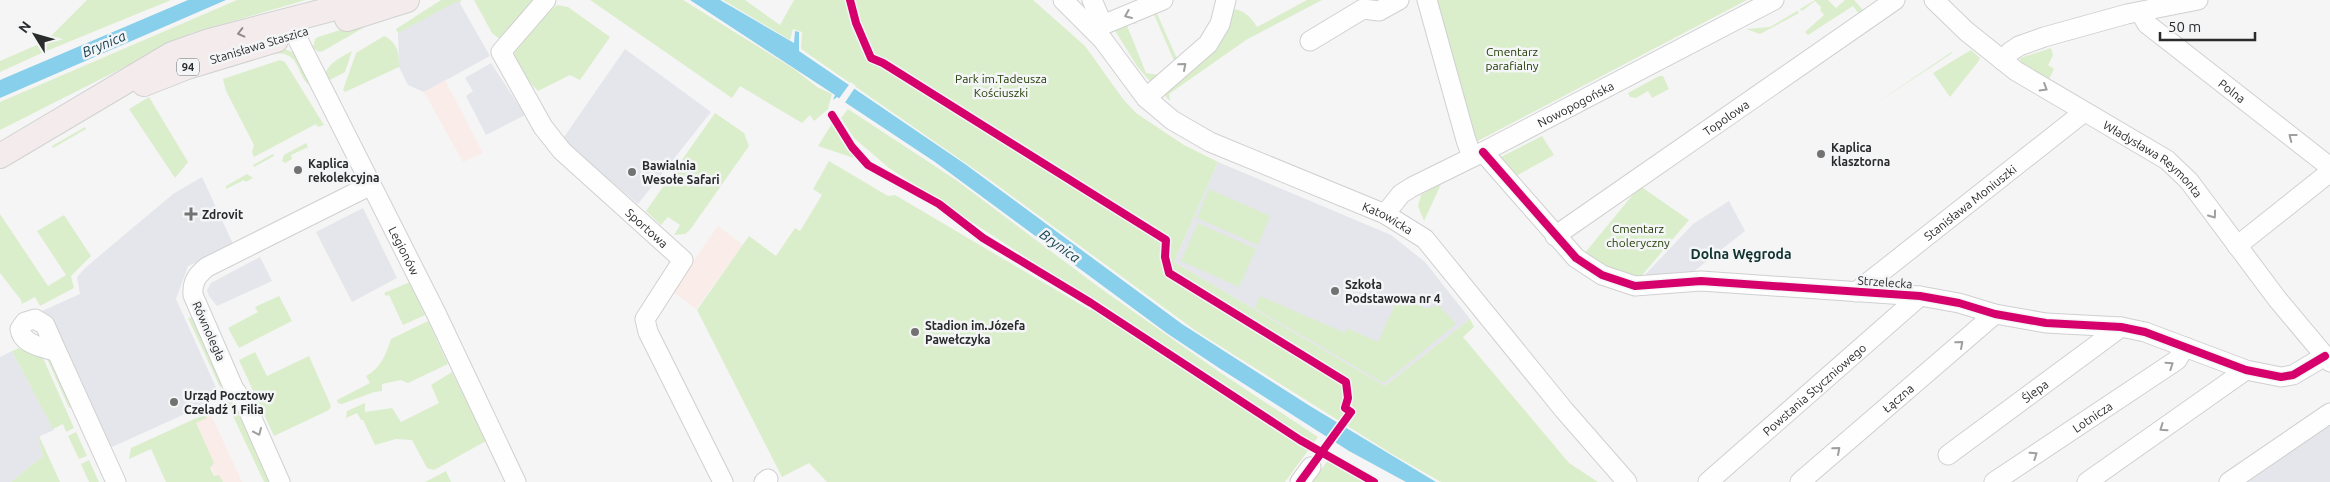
<svg xmlns="http://www.w3.org/2000/svg" width="2330" height="482" font-family="Ubuntu,sans-serif">
	<rect width="100%" height="100%" fill="#f5f5f5"/>
	<path fill="#e4e6eb" d="M458 0 490 56 424 92 408 85 399 67 398 33Z
		M625 49 711 112 638 204 562 140Z
		M491 63 525 115 486 135 466 96 473 91 465 78Z
		M1218 162 1391 235 1425 262 1470 319 1385 386 1174 262Z
		M202 177 234 246 188 266 176 299 218 392 196 409 112 447 103 444 42 311 80 294 77 277 85 268 173 194Z
		M1729 201 1745 231 1693 272 1642 278 1693 224Z
		M363 208 397 278 352 302 316 232Z
		M260 257 272 281 217 306 209 296 207 290 211 283Z
		M12 351 54 430 38 437 43 456 11 482H0V357Z
		M2330 418V482H2246L2244 480Z"/>
	<path fill="#faece8" d="M445 80 483 153 463 162 424 92Z
		M718 226 743 245 696 309 672 291Z
		M211 415 242 482H218L190 423Z"/>
	<path fill="#dbeecb" d="M87 0H171L44 52 0 72V61L46 41Z
		M237 0H306L192 33 0 130V102Z
		M441 0H461V1L460 3 458 1 398 33 396 29Z
		M474 0H535L505 37 498 38 492 33Z
		M590 0H683L794 69 817 87 832 94 828 109 814 121 810 115 802 123 740 86 732 98Z
		M723 0H745L780 25 794 0H1033L1085 46 1123 99 1136 113 1184 145 1218 162 1174 262 1385 386 1470 319 1474 327 1463 337 1569 463 1598 482H1441L1392 454 1196 331 990 180 801 49 802 32 793 29 790 40Z
		M1307 0H1322L1246 40 1169 94 1170 101 1164 95 1232 9C1243 9 1252 18 1257 27Z
		M1435 0H1747L1474 143Z
		M1815 0H1828L1836 8 1845 0H1854L1864 11 1859 14 1853 6 1808 35 1805 32 1824 15 1820 10 1821 7 1815 1 1802 11 1800 9Z
		M557 5 568 7 610 37 580 80 570 75 538 91C530 82 517 71 514 59 512 45 545 13 557 5Z
		M1155 9 1178 61 1175 63 1152 10Z
		M1797 11 1799 13 1760 34 1746 29 1770 27Z
		M375 19 377 20 323 51 319 52 313 48 315 39 318 37Z
		M1128 20 1138 24 1126 23 1146 73 1159 75 1157 82 1153 85 1137 66 1114 29 1122 21Z
		M384 36C398 43 399 53 399 67L345 92 343 90 356 53Z
		M283 48 294 53 315 88C292 80 306 46 267 55Z
		M2051 48 2053 55 2048 65 2054 69 2049 79 2021 63 2020 58Z
		M1971 50 1980 58 1978 62 1950 97 1933 73Z
		M352 51 345 72 326 82C322 65 340 58 352 51Z
		M1953 51 1951 54 1875 104Z
		M280 60 285 62 324 125 318 127 316 124 254 157 252 152 254 145 226 91 223 79Z
		M1659 76H1663L1669 89 1652 98 1648 91 1636 98 1630 97 1628 93Z
		M149 97 188 162 175 178 129 109Z
		M848 109 956 180 1100 288 1218 371 1318 437 1285 482H827L809 463 782 477 697 310 749 236 776 256 795 228 800 231 822 195 813 189 829 161 888 196 895 195 1090 310 1096 303 889 168 854 138 841 118Z
		M715 113 744 133 749 146 690 230 685 234 674 235 680 225 668 217 661 225 646 211Z
		M833 122 847 146 863 161 818 146Z
		M85 127 86 129 53 148 52 146Z
		M1542 136 1554 155 1514 177 1499 158Z
		M306 143 308 147 291 155 292 159 285 163 282 161 284 155Z
		M273 154 274 156 254 167 253 165Z
		M247 174 253 178 246 182 244 180 226 189V186Z
		M1442 182 1424 221 1418 206 1421 195Z
		M1640 186 1689 220 1638 280 1620 275 1584 254Z
		M1209 189 1270 216 1258 245 1197 218Z
		M0 214 48 286 66 275 37 231 64 215 91 256 71 276 74 288 40 306 35 297 22 304 21 300 0 273Z
		M1198 223 1256 249 1239 287 1181 261Z
		M410 282 425 315 403 325 389 295 386 296 384 293Z
		M279 296 292 321 239 348 228 328 258 312 255 307Z
		M1260 296 1345 333 1347 328 1378 342 1398 298 1426 308 1439 306 1456 324 1384 383 1255 308Z
		M195 317 222 384 220 387 188 318Z
		M428 321 448 364 408 383 401 380 382 384V391L374 392 342 404 338 403 337 400 341 398 370 383 366 376C381 368 386 354 391 339Z
		M19 348 43 358 74 428 66 432 63 424 53 429 12 351Z
		M44 352 52 355 76 404 69 408Z
		M255 352 267 376 309 356 331 406 329 410 274 436 239 360Z
		M452 372 486 441 434 470 427 468 412 440 396 439 375 445 363 420H361L357 413 346 418 347 411 365 403V412L392 408 401 422 439 403 431 385Z
		M226 401 234 404 270 482H264Z
		M201 416H205L207 418 196 423 214 463 210 468 214 476 219 475 223 482H166L151 449 129 459 131 448Z
		M76 432 87 456 79 459 68 436Z
		M39 436 60 482H11L43 456 38 437Z
		M1331 457 1371 482H1311Z
		M89 460 99 482H89L81 464Z
		M446 471 451 482H425Z"/>
	<path fill="#88cfeb" d="M188 0H226L0 98V80Z
		M690 0H720L794 43 795 31 799 32V51L802 53 965 164 1182 324 1310 406 1436 482H1406L1349 451 1219 368 1168 334 935 162 837 97 833 100 835 95Z"/>
	<path fill="#f5f5f5" d="M851 82 856 86 844 104 838 100Z
		M1340 421 1346 424 1333 442 1328 439Z"/>
	<g fill="none" stroke-linecap="round" stroke-linejoin="round">
		<g stroke="#d0d0d0" stroke-width="21">
			<g id="minor">
				<path id="s1" d="M546 0 501 52 543 127 562 151 683 260 645 319 648 332 723 482"/>
				<path id="s2" d="M1063 0 1103 40 1146 98 1172 120 1210 142 1385 214 1425 239 1564 410 1627 482"/>
				<path d="M1092 0 1103 25"/>
				<path d="M1427 0 1466 140 1472 157"/>
				<path id="s3" d="M1934 0 1966 31 2016 71 2167 160 2189 181 2278 300 2330 362"/>
				<path id="s4" d="M2140 12 2147 24 2330 167"/>
				<path id="s5" d="M289 22 436 313 516 482"/>
				<path d="M1093 29 1163 0"/>
				<path d="M1310 41 1363 9 1379 11 1399 0"/>
				<path d="M2003 61 2010 52 2019 46 2044 37 2127 14 2198 0"/>
				<path d="M1146 98 1208 44 1220 24 1226 0"/>
				<path d="M1483 152 1576 258 1602 275 1635 286 1701 281 1920 296 1959 303 1995 314 2046 323 2121 327 2145 332 2246 370 2281 377 2293 375 2325 356"/>
				<path id="s6" d="M1385 214 1401 194 1412 187 1483 152 1774 0"/>
				<path id="s7" d="M1555 236 1895 0"/>
				<path d="M2237 246 2330 172"/>
				<path id="s8" d="M1856 292 2084 112"/>
				<path d="M57 352 45 325 35 319 25 322 20 329C22 345 43 347 57 352L116 482"/>
				<path id="s9" d="M1948 455 2121 327"/>
				<path d="M280 482 246 405 234 389 193 295C192 282 197 275 207 267L371 185"/>
				<path d="M764 482 768 479"/>
				<path d="M1300 482 1311 467"/>
				<path id="s10" d="M1708 482 1920 296"/>
				<path id="s11" d="M1800 482 1995 314"/>
				<path id="s12" d="M1994 482 2177 360 2185 347"/>
				<path d="M2087 482 2246 370"/>
				<path d="M2229 482 2330 413"/>
			</g>
		</g>
		<g stroke="#d1d1d1" stroke-width="26">
			<path id="major" d="M347 19 407 0
				M144 84 187 67 276 40
				M0 156 172 54 209 41 366 0"/>
		</g>
		<use href="#minor" stroke="#fefefe" stroke-width="19"/>
		<use href="#major" stroke="#f4ecec" stroke-width="24"/>
		<g stroke="#f4f5f6" stroke-width="11">
			<path id="cycleway" d="M850 0 856 23 871 58 883 63 1166 240 1165 257 1169 273 1346 382 1348 398 1345 408 1351 412 1300 482
				M832 115 852 147 868 165 939 204 983 238 1091 303 1300 440 1374 482
				M1483 152 1576 258 1602 275 1635 286 1701 281 1920 296 1959 303 1995 314 2046 323 2121 327 2145 332 2246 370 2281 377 2293 375 2325 356"/>
		</g>
		<use href="#cycleway" stroke="#d6006c" stroke-width="8"/>
	</g>
	<defs><path id="oneway-chevron" d="M-2-3.5L2.5 0L-2 3.5" fill="none" stroke-width="1.6" stroke-linecap="round" stroke-linejoin="round" transform="scale(1.25)"/></defs>
	<g stroke="#9f9fa0">
		<use href="#oneway-chevron" transform="translate(1128 15) rotate(157)"/>
		<use href="#oneway-chevron" transform="translate(1183 66) rotate(-41)"/>
		<use href="#oneway-chevron" transform="translate(2044 88) rotate(31)"/>
		<use href="#oneway-chevron" transform="translate(2292 137) rotate(-142)"/>
		<use href="#oneway-chevron" transform="translate(2213 215) rotate(54)"/>
		<use href="#oneway-chevron" transform="translate(1960 344) rotate(-41)"/>
		<use href="#oneway-chevron" transform="translate(2170 365) rotate(-34)"/>
		<use href="#oneway-chevron" transform="translate(2163 428) rotate(145)"/>
		<use href="#oneway-chevron" transform="translate(258 432) rotate(66)"/>
		<use href="#oneway-chevron" transform="translate(1837 450) rotate(-41)"/>
		<use href="#oneway-chevron" transform="translate(2034 455) rotate(-34)"/>
	</g>
	<use stroke="#908c8c" href="#oneway-chevron" transform="translate(241 33) rotate(166)"/>
	<g fill="#727272" stroke="#f4f5f6" stroke-width="2">
		<circle cx="1821" cy="154" r="5"/>
		<circle cx="298" cy="170" r="5"/>
		<circle cx="632" cy="172" r="5"/>
		<path d="M188.5 206.5h5v5h5v5h-5v5h-5v-5h-5v-5h5z"/>
		<circle cx="1335" cy="291" r="5"/>
		<circle cx="915" cy="332" r="5"/>
		<circle cx="174" cy="402" r="5"/>
	</g>
	<g text-anchor="middle" dominant-baseline="central" stroke-width="5" stroke-linejoin="round" paint-order="stroke">
		<rect fill="#f4f5f6" stroke="#676869" stroke-width="1" x="177" y="58.5" width="22" height="17" rx="4"/>
		<g font-size="11" font-weight="bold" fill="#2b2b2c">
			<text x="188" y="67">94</text>
		</g>
		<g font-size="12" fill="#2b2b2c" stroke="#f4f5f6">
			<text transform="translate(259 45) rotate(-17)">Stanisława Staszica</text>
			<text stroke="none"><textPath href="#s4" startOffset="122">Polna</textPath></text>
			<text stroke="none"><textPath href="#s6" startOffset="222">Nowopogońska</textPath></text>
			<text stroke="none"><textPath href="#s7" startOffset="208">Topolowa</textPath></text>
			<text stroke="none"><textPath href="#s3" startOffset="272">Władysława Reymonta</textPath></text>
			<text stroke="none"><textPath href="#s8" startOffset="145">Stanisława Moniuszki</textPath></text>
			<text stroke="none"><textPath href="#s2" startOffset="400">Katowicka</textPath></text>
			<text stroke="none"><textPath href="#s1" startOffset="300">Sportowa</textPath></text>
			<text stroke="none"><textPath href="#s5" startOffset="256">Legionów</textPath></text>
			<text transform="translate(1885 282) rotate(4)">Strzelecka</text>
			<text transform="translate(209 331) rotate(66)">Równoległa</text>
			<text stroke="none"><textPath href="#s10" startOffset="141">Powstania Styczniowego</textPath></text>
			<text stroke="none"><textPath href="#s9" startOffset="108">Ślepa</textPath></text>
			<text stroke="none"><textPath href="#s11" startOffset="129">Łączna</textPath></text>
			<text stroke="none"><textPath href="#s12" startOffset="118">Lotnicza</textPath></text>
		</g>
		<g font-size="12" fill="#243d06" stroke="#f4f5f6">
			<text x="1512" y="51">Cmentarz<tspan x="1512" dy="14">parafialny</tspan></text>
			<text x="1001" y="78">Park im.Tadeusza<tspan x="1001" dy="14">Kościuszki</tspan></text>
			<text x="1638" y="228">Cmentarz<tspan x="1638" dy="14">choleryczny</tspan></text>
		</g>
		<g font-size="12" font-weight="bold" fill="#2b2b2c" stroke="#f4f5f6" text-anchor="start">
			<text x="1831" y="147">Kaplica<tspan x="1831" dy="14">klasztorna</tspan></text>
			<text x="308" y="163">Kaplica<tspan x="308" dy="14">rekolekcyjna</tspan></text>
			<text x="642" y="165">Bawialnia<tspan x="642" dy="14">Wesołe Safari</tspan></text>
			<text x="202" y="214">Zdrovit</text>
			<text x="1345" y="284">Szkoła<tspan x="1345" dy="14">Podstawowa nr 4</tspan></text>
			<text x="925" y="325">Stadion im.Józefa<tspan x="925" dy="14">Pawełczyka</tspan></text>
			<text x="184" y="395">Urząd Pocztowy<tspan x="184" dy="14">Czeladź 1 Filia</tspan></text>
		</g>
		<g font-size="14" font-style="italic" fill="#164253" stroke="#f4f5f6">
			<text transform="translate(104 44) rotate(-23)">Brynica</text>
			<text transform="translate(1060 246) rotate(36)">Brynica</text>
		</g>
		<g font-size="14" font-weight="bold" fill="#113431" stroke="#f4f5f6">
			<text x="1741" y="254">Dolna Węgroda</text>
		</g>
	</g>
	<g transform="translate(35 35) rotate(307)" stroke="#f4f5f6" stroke-width="4" paint-order="stroke">
	<path d="M0-4L9 19L0 12L-9 19Z" fill="#2b2b2c"/>
	<text y="-8" font-size="14" font-weight="bold" text-anchor="middle" fill="#2b2b2c">N</text>
	</g>
	<path d="M2160 32v8h95v-8" fill="none" stroke="#2b2b2c" stroke-width="2.5"/>
	<text x="2168" y="32" font-size="15" fill="#2b2b2c" stroke="#f4f5f6" stroke-width="4" paint-order="stroke">50 m</text>
</svg>
